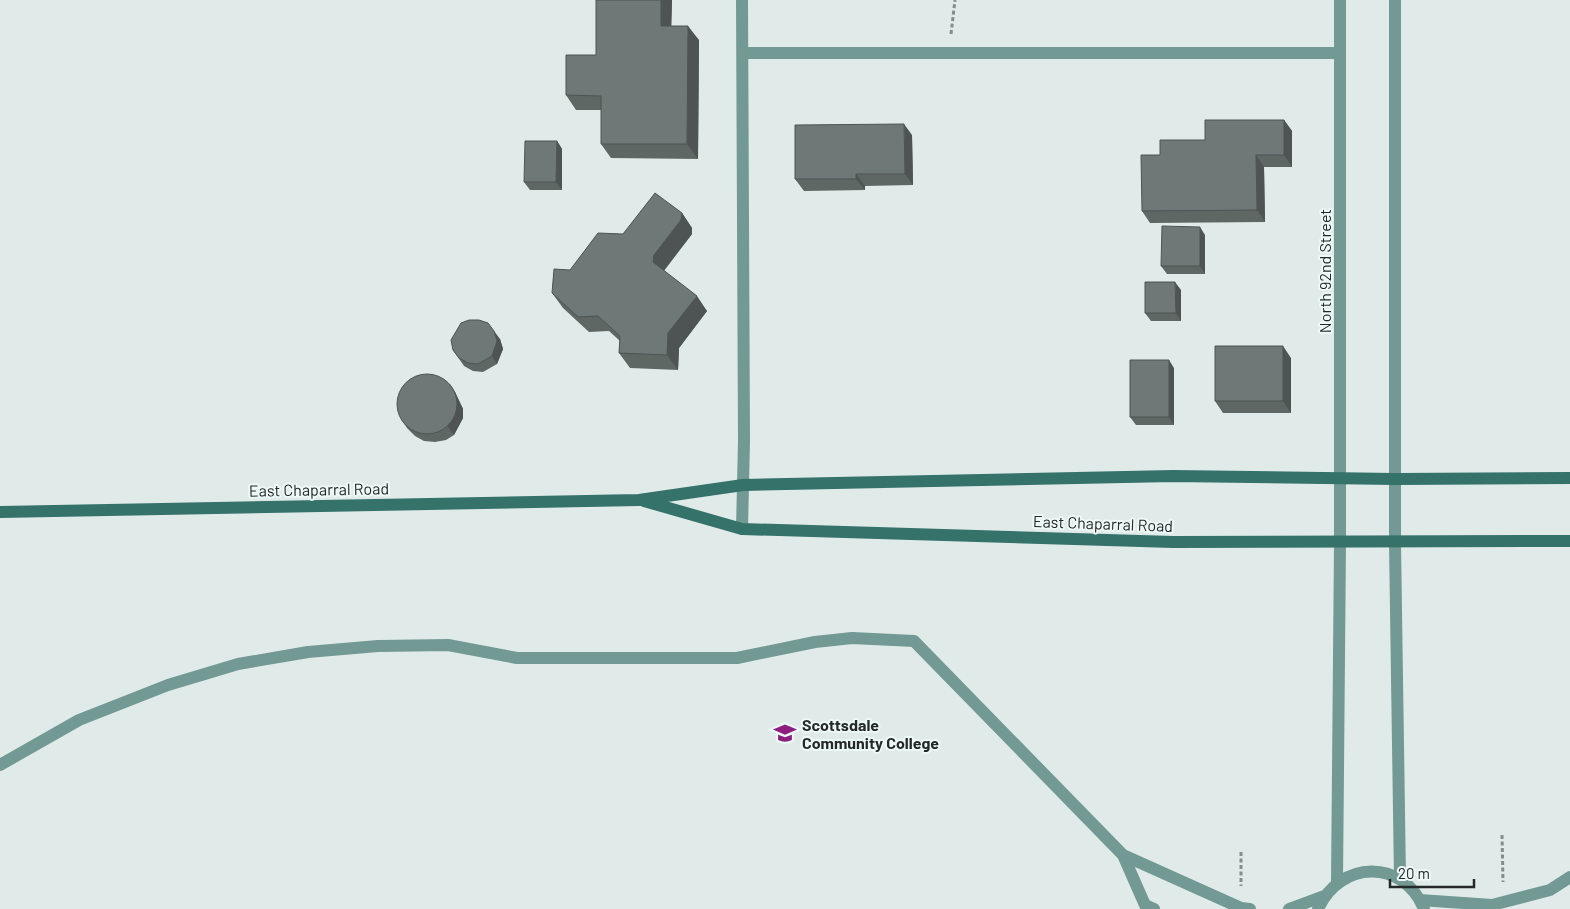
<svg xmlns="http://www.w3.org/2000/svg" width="1570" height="909" font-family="Barlow,sans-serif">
	<rect width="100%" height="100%" fill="#e0ebe9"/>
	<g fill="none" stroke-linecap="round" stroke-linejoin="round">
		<path stroke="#858c8b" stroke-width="3" stroke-dasharray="4 2.5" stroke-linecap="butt" d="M951 34 955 0
			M1502 835 1503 882
			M1241 852V886"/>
		<path stroke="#729993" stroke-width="12" d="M1395 543 1400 879
			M0 765 79 720 168 685 238 664 308 652 378 646 448 645 517 658H737L815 642 852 638 914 641 1123 855 1145 905 1154 909
			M1123 855 1241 908 1250 909
			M1337 883 1340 543
			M1420 900 1492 905 1550 890 1570 877
			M1289 909 1324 896
			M1318 909C1340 860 1403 858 1424 909"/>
		<path stroke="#729993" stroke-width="12" d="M743 53H1340
			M742 529 744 441 742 0
			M1340 543V0
			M1395 543V0"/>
		<path stroke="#34726a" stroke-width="12" d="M644 501 742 529 1173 542 1570 541
			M0 512 639 500 743 485 1173 476 1395 479 1570 478"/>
	</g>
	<path fill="#5f6765" d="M596 0H672L671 26 699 40 698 159 611 158 601 144V110H576L566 95 596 55Z
		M1284 120 1292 131V167H1264L1265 222 1150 223 1142 211 1160 155 1205 140Z
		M912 135 913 185 865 186V190L804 191 795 179Z
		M557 141 562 149V190H530L524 182Z
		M682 213 692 228V234L664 271 707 311 679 348 678 370 630 368 619 353 620 341 609 331 589 332 563 308 552 293 570 270 623 234Z
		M1205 235V274H1167L1161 266Z
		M1181 290V321H1151L1145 313Z
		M500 339 503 349 497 364 483 372 473 371 464 366 453 350Z
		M1291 358V413H1223L1215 401Z
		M1174 368V425H1136L1130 417Z
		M455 392 463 409V418L454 435 446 440 435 442 424 441 415 436 407 428 402 420Z"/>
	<path fill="#4d5453" d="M661 0H672L671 40 661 26Z
		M688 26 699 40 698 159 687 144Z
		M1284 120 1292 131V167L1284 155Z
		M904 124 912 135 913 185 905 174Z
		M557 141 562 149V190L556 182Z
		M1256 155 1264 167 1265 222 1257 210Z
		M856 174 865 186V190L856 179Z
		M682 213 692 228V234L664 270 653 262 654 255Z
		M1200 227 1205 235V274L1200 266Z
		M1175 282 1181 290V321L1176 313Z
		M697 296 707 311 679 348 678 370 667 355 668 333Z
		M494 331 500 339 503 349 497 364 492 356Z
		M1283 346 1291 358V413L1283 401Z
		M1169 360 1174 368V425L1169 417Z
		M450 384 455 392 463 409V418L454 435 448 427Z"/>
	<path fill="#6e7876" stroke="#4d5453" d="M596 0H661V26H688L687 144H601V96L566 95V55H596Z
		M1205 120H1284V155H1256L1257 210 1142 211 1141 155H1160V140H1205Z
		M904 124 905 174H856V179H795V125Z
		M525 141H557L556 182H524Z
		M655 193 682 213 681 220 654 255 653 262 697 296 668 333 667 355 619 353 620 336 598 316 578 317 552 293 554 269 570 270 598 233 623 234Z
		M1162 226 1200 227V266H1161Z
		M1145 282H1175L1176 313H1145Z
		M469 320H479L488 323 494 331 497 341 492 356 478 364 468 363 459 358 453 350 451 340 461 323Z
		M1215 346H1283V401H1215Z
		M1130 360H1169V417H1130Z
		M397 404a30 30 0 1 1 60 0a30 30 0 1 1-60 0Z"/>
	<defs>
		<g id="university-bare" transform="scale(1.725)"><path d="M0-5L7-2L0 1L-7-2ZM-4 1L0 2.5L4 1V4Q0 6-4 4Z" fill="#8d1d7f" stroke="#edf9f7" stroke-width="2.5" paint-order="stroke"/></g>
	</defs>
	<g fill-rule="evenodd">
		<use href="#university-bare" x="785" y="733"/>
	</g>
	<g text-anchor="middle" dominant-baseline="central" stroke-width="4" stroke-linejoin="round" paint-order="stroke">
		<g font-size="16" fill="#242828" stroke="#edf9f7">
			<text transform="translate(1324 271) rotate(-90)">North 92nd Street</text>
			<text transform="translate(319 489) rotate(-1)">East Chaparral Road</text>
			<text transform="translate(1103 523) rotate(2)">East Chaparral Road</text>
		</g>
		<g font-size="16" font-weight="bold" fill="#242828" stroke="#edf9f7" text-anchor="start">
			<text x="802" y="724">Scottsdale<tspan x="802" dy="18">Community College</tspan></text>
		</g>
	</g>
	<path d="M1390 879v8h84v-8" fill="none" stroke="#242828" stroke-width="2.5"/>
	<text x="1398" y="879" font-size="15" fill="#242828" stroke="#edf9f7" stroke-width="4" paint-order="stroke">20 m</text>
</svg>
